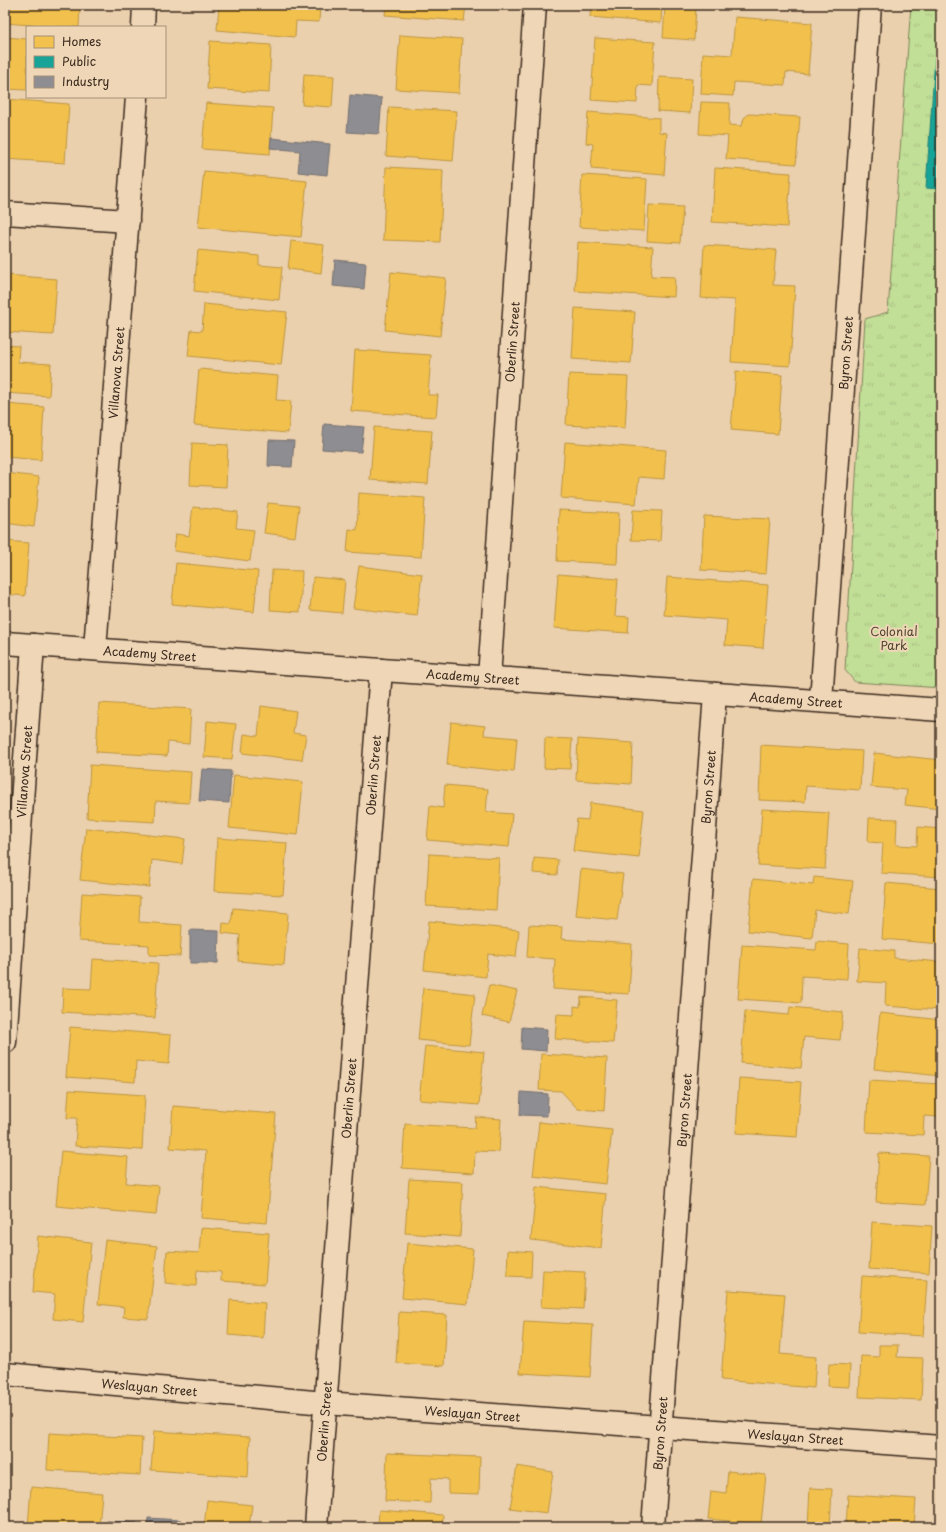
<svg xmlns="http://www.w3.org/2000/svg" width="946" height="1532" font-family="'Playpen Sans',sans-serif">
	<defs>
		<pattern id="park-tufts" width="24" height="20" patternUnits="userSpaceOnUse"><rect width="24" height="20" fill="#c2df97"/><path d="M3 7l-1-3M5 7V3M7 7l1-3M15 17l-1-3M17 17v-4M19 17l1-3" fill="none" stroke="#a8c082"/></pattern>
	</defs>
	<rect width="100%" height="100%" fill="#ebd0ae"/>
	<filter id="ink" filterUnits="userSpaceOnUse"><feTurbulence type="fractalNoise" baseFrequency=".025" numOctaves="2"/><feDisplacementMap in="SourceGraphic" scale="8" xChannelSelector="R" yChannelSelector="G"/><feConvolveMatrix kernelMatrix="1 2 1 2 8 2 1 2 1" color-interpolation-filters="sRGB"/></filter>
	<g filter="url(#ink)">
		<path fill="url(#park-tufts)" stroke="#7e845a" d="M911 5H941V688L855 682 845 670 865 319 888 312Z"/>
		<path fill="#f2c14e" stroke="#bb9440" d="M5 5H80L79 27H55L5 23Z
			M219 5H320L319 22 296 21 295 37 217 30Z
			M386 5H466L464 21 385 15Z
			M591 5H662L661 23 590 17Z
			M665 5 696 7 694 40 663 38Z
			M735 17 812 23 808 74 786 72 785 85 734 82 733 96 701 94 703 53 732 55Z
			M400 35 462 39 459 93 396 89Z
			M6 37 27 39V90L5 89Z
			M595 38 655 42 652 86 638 85 637 103 591 100Z
			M210 41 271 45 269 93 207 89Z
			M304 74 334 76 332 107 302 105Z
			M659 77 692 79 690 113 658 111Z
			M5 99 69 104 65 163 5 159Z
			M701 102 730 103 729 125 742 126 744 118 749 114 800 117 796 164 726 159 728 136 699 134Z
			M206 103 273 108 270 154 202 149Z
			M389 107 457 111 453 161 386 156Z
			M588 112 659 118V132L667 133 664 175 591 169 593 144 586 143Z
			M386 167 443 170 440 242 383 240Z
			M715 168 791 173 787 227 712 222Z
			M204 171 307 181 301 237 198 227Z
			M582 175 647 179 644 231 579 227Z
			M649 205 683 207 680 243 647 241Z
			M291 241 324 245 321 273 288 269Z
			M578 242 653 247 651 276 675 277 674 297 575 291Z
			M704 245 776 250 773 285 795 286 790 366 731 362 735 300 701 298Z
			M198 250 259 256V265L282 267 279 300 194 291Z
			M391 272 446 278 440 336 385 330Z
			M5 275 57 279 53 335 5 332Z
			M204 304 287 312 281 365 188 356 191 330 202 331Z
			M575 308 635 312 631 363 572 359Z
			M5 345 19 346 18 362 51 364 49 396 5 393Z
			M355 350 431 355 428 395H438L436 417 351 411Z
			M199 369 278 376 276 400 291 401 288 433 194 425Z
			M736 371 782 375 778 434 731 430Z
			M569 374 628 377 625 428 566 425Z
			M5 404 44 407 41 460 5 457Z
			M374 427 432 431 428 484 370 480Z
			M565 442 666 450 664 479 639 477 636 504 561 498Z
			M192 443 228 445 226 487 190 485Z
			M5 473 39 477 34 527 5 523Z
			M359 493 425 498 421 557 347 552 349 529 357 530Z
			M268 503 299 506 295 537 264 533Z
			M193 507 238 512 236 528 254 530 250 561 174 551 176 534 189 536Z
			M559 510 619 513 617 564 557 561Z
			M633 510 662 511 660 541 631 540Z
			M704 516 770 519 766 574 701 570Z
			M5 541 29 543 25 596 5 594Z
			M176 563 258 571 254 612 172 604Z
			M359 566 422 574 417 616 353 608Z
			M272 570 302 571 300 612 270 610Z
			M558 574 618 579 615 616 629 617 628 633 554 628Z
			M313 577 345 580 342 613 310 610Z
			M667 577 768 585 763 648 725 645 727 620 664 615Z
			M99 703 191 709 189 744 168 742 167 756 96 752Z
			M261 706 296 711 293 733 306 735 302 760 242 753 244 734 258 736Z
			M207 721 236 724 232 759 204 757Z
			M451 722 485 726 484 735 517 738 514 772 447 765Z
			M545 738 572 739 570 769 544 768Z
			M578 739 633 743 631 784 576 780Z
			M761 745 862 751 860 790 806 786 805 802 759 800Z
			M874 753 941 760V809L905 805 907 790 871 787Z
			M90 765 191 772 189 803 156 801 155 822 87 818Z
			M234 775 303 782 298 835 229 828Z
			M445 785 488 789 486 812 512 814 509 847 427 840 430 806 443 808Z
			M590 803 644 810 639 858 573 851 577 819 588 820Z
			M762 809 829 813 825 869 758 865Z
			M869 818 897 819 896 845 917 846 918 827 941 829V877L881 873 883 843 868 842Z
			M86 828 185 839 182 864 152 860 149 887 80 880Z
			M217 838 287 843 283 895 214 891Z
			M429 854 499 858 496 910 426 906Z
			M534 858 558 860 557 875 533 873Z
			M581 869 623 874 617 920 576 916Z
			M814 877 853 881 849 914 815 910 812 938 748 931 753 879 813 885Z
			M886 883 941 888V944L882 939Z
			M82 893 140 897 139 922 182 925 180 956 149 955V945L79 941Z
			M233 908 288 913 284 965 238 961 240 935 222 933 223 923 231 924Z
			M429 921 519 930 516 957 488 954 486 977 424 970Z
			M529 925 562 927 561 939 632 944 629 994 553 989 555 959 527 957Z
			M817 941 849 944 847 979 802 976 801 1003 738 999 742 945 816 950Z
			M860 948 894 951V958L941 962V1010L885 1006 886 983 857 981Z
			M93 959 158 963 155 1018 62 1012 63 988 91 989Z
			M489 985 517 991 509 1022 482 1016Z
			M423 988 475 994 469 1045 418 1040Z
			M581 997 617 1000 613 1043 555 1039 557 1014 574 1015V1006L580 1007Z
			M790 1007 843 1012 840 1040 804 1037 801 1068 741 1063 745 1011 789 1015Z
			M880 1013 941 1020V1076L874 1069Z
			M70 1027 171 1035 169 1064 136 1061 135 1082 66 1077Z
			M425 1046 484 1052 479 1105 419 1100Z
			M541 1054 607 1058 604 1111 578 1109 561 1091 539 1090Z
			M739 1078 801 1082 797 1137 736 1133Z
			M869 1080 941 1084V1117L924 1116 923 1135 866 1132Z
			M69 1090 145 1095 142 1150 75 1146 77 1118H67Z
			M173 1106 276 1114 267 1223 201 1218 206 1151 170 1148Z
			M476 1117 501 1119 499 1152 475 1151 474 1173 402 1168 405 1124 475 1128Z
			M539 1122 612 1130 606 1184 533 1176Z
			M61 1151 128 1157 126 1183 159 1186 156 1215 56 1206Z
			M879 1153 929 1156 925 1205 876 1202Z
			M409 1179 463 1182 460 1237 405 1233Z
			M536 1187 606 1194 601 1248 531 1240Z
			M872 1222 932 1226 929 1273 869 1269Z
			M201 1228 269 1233 265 1284 221 1281V1272L197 1270 196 1286 165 1283 167 1251 199 1253Z
			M38 1236 91 1242 83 1322 53 1319 55 1294 33 1292Z
			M105 1240 157 1246 148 1319 123 1317 124 1307 98 1304Z
			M407 1243 473 1249 468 1304 402 1298Z
			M508 1250 532 1252 531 1277 507 1276Z
			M543 1270 585 1272 583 1309 541 1307Z
			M862 1276 927 1280 923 1336 858 1332Z
			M728 1290 785 1294 780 1354 816 1357 814 1388 721 1380Z
			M230 1300 265 1303 263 1338 228 1335Z
			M399 1312 447 1315 444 1366 396 1363Z
			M524 1321 593 1325 590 1377 520 1373Z
			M879 1345H898L897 1357 923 1358 921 1400 859 1397 861 1356 879 1357Z
			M829 1364 850 1365 849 1387 828 1386Z
			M154 1431 250 1437 248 1477 151 1470Z
			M49 1433 142 1438 140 1475 47 1470Z
			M387 1453 480 1457 479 1494 448 1493V1479L431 1478 430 1503 385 1501Z
			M517 1466 553 1472 547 1513 510 1508Z
			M728 1471 766 1475 761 1524 708 1519 711 1491 726 1493Z
			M31 1487 102 1493 99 1527H28Z
			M810 1488 832 1489 830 1527H808Z
			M848 1495 916 1499 914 1527H846Z
			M207 1500 252 1505 249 1527H204Z
			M379 1510 443 1515 442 1527H378Z"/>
		<path fill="#17a398" stroke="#227f73" d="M935 57H941V189L926 188Z"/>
		<path fill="#8d8d92" stroke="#746f6f" d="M350 95 382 98 379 134 347 132Z
			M271 138 330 144 327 175 298 172 300 151 270 148Z
			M335 260 366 263 364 289 333 286Z
			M324 424 364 427 361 452 322 449Z
			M269 440 294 441 292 467 268 466Z
			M202 769 231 771 229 803 199 801Z
			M190 930 219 931 218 963H190Z
			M522 1027 547 1029 546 1051 521 1049Z
			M521 1092 548 1094 547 1116 520 1115Z
			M148 1518 181 1520V1527H147Z
			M107 1521 137 1523 136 1527H106Z"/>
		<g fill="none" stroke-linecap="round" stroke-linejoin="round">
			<g stroke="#3b2a1e" stroke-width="25">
				<g id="minor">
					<path d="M143 27 144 5"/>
					<path d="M5 213 128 221"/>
					<path id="s1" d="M5 643 941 710"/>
					<path id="s2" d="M95 649 137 97"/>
					<path id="s3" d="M489 678 535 5"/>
					<path id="s4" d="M821 701 870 5"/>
					<path id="s5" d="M5 1042 33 645"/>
					<path id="s6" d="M316 1527 381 670"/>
					<path id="s7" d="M653 1527 715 694"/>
				</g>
			</g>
			<g stroke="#3b2a1e" stroke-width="25">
				<g id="secondary">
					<path id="s8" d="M5 1374 325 1403 941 1447"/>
				</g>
			</g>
			<use href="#minor" stroke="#eed6b6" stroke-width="22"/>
			<use href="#secondary" stroke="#eed6b6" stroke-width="22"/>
		</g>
	</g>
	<g text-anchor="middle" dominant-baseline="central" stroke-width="4" stroke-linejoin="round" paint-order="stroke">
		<g font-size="12" fill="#3b2a1e" stroke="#eed6b6">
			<text stroke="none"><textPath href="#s3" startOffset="337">Oberlin Street</textPath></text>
			<text stroke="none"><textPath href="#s4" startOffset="349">Byron Street</textPath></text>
			<text stroke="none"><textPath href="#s2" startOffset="277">Villanova Street</textPath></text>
			<text stroke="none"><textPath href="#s1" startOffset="145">Academy Street</textPath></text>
			<text stroke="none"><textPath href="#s1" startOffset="469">Academy Street</textPath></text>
			<text stroke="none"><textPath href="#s1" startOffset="793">Academy Street</textPath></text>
			<text stroke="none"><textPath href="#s5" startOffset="271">Villanova Street</textPath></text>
			<text stroke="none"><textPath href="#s6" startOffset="754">Oberlin Street</textPath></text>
			<text stroke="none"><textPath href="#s7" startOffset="742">Byron Street</textPath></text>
			<text stroke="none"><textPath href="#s6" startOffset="430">Oberlin Street</textPath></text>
			<text stroke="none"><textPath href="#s7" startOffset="418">Byron Street</textPath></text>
			<text stroke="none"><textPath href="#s8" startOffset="145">Weslayan Street</textPath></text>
			<text stroke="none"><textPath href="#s8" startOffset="469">Weslayan Street</textPath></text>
			<text stroke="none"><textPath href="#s6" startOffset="106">Oberlin Street</textPath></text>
			<text stroke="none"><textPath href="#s7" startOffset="94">Byron Street</textPath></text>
			<text stroke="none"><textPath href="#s8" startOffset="793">Weslayan Street</textPath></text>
		</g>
		<g font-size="12" fill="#4f4530" stroke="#eed6b6">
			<text x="894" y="631">Colonial<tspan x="894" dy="14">Park</tspan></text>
		</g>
	</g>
	<rect width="946" height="1532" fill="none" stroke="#eed6b6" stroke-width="20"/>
	<rect x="10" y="10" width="926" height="1512" fill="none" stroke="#3b2a1e" stroke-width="1.5" filter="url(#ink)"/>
	<rect x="26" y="26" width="140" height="72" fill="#eed6b6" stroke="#a69179"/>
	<rect x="34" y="36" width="20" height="12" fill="#f2c14e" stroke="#a69179"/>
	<text x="62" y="46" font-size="12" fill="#3b2a1e">Homes</text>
	<rect x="34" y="56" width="20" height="12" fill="#17a398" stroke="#a69179"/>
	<text x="62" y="66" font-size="12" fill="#3b2a1e">Public</text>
	<rect x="34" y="76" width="20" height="12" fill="#8d8d92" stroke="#a69179"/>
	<text x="62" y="86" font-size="12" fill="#3b2a1e">Industry</text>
</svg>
